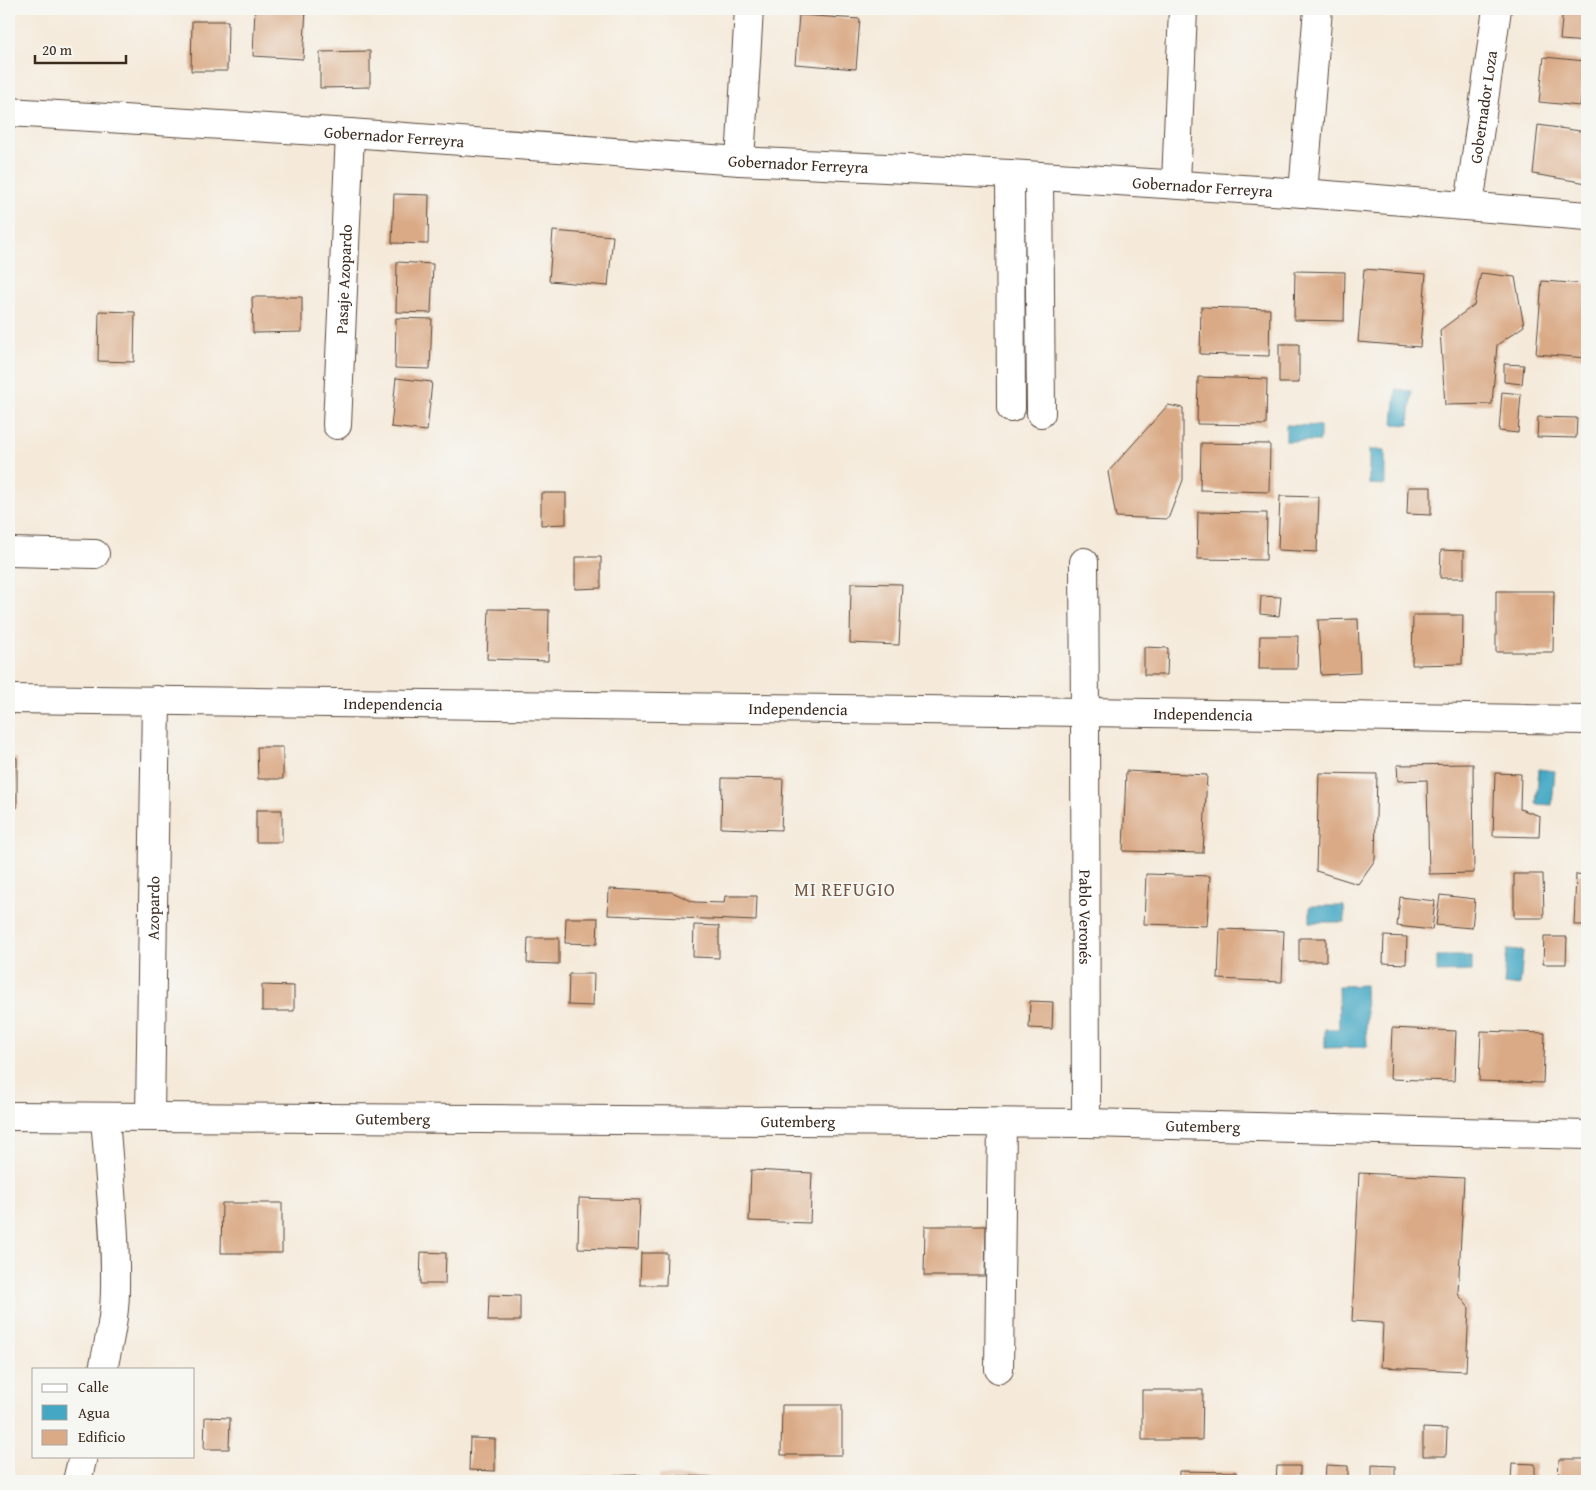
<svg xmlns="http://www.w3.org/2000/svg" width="1596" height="1490" font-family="'Gentium Book Plus',serif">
	<rect width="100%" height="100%" fill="#f6f6f2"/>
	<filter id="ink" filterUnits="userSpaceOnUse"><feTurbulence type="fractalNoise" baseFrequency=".02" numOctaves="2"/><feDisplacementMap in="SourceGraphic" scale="10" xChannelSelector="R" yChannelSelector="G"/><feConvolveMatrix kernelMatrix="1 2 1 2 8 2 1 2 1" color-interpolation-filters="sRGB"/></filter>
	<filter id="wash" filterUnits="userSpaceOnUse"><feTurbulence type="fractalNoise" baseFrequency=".0096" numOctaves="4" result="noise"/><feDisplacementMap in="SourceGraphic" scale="20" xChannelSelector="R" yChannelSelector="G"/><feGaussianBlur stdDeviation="1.12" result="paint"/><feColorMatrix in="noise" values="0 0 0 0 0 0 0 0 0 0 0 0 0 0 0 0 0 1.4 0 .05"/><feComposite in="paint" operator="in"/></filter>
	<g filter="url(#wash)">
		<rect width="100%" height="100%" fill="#f5eada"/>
		<path fill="#44a8c4" stroke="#406971" d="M1396 389 1412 391 1409 425 1393 424Z
			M1286 425 1320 426V441H1286Z
			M1369 450H1385V485L1369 484Z
			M1539 769 1555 771 1552 805 1536 804Z
			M1310 906H1344L1345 922H1310Z
			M1507 950 1523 951 1520 986 1504 984Z
			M1437 956H1472V971L1437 972Z
			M1365 985 1367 1047 1325 1048V1029H1339L1338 986Z"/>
		<g id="blocks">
			<path fill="#daaa86" d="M255 9H306L303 59 253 56Z
				M1563 9H1587V42L1560 40Z
				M799 15 860 19 856 69 795 64Z
				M192 21H228L227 71H191Z
				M370 51V87L320 88V52Z
				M1544 57 1585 61 1580 106 1539 102Z
				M1538 125 1587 132V183L1533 174Z
				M394 194 429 195 428 244 392 243Z
				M553 231 613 236 608 286 549 281Z
				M397 262 433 264 431 313 396 312Z
				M1364 269 1426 274 1420 347 1358 342Z
				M1295 271 1345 272 1344 321 1294 320Z
				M1481 273 1515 277 1524 326 1497 345 1492 404 1445 405 1440 330 1474 305Z
				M1542 281 1587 284V358L1536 354Z
				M252 297H302V332L253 333Z
				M1201 307 1270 309 1269 356 1200 354Z
				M99 311 135 312 134 362 98 361Z
				M396 318 432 319 430 369 395 368Z
				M1279 344H1299V383H1279Z
				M1504 364 1524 365 1522 384 1504 382Z
				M1198 377 1267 379 1266 425 1197 424Z
				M396 378 432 382 427 431 391 427Z
				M1502 392 1521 394 1518 433 1499 431Z
				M1168 405 1183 408V480L1168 519 1116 517 1108 472Z
				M1538 417 1577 418 1576 438 1537 437Z
				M1201 443 1270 444 1269 492 1200 490Z
				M1408 487H1431V515L1407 514Z
				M541 493H566V524L541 525Z
				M1280 496 1319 497 1317 552 1278 550Z
				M1198 512 1267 513 1266 560 1197 559Z
				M1441 550 1464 551V578H1440Z
				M575 557H601V588L575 589Z
				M851 583 902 584 899 645 850 643Z
				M1496 591H1554L1553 652H1496Z
				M1261 596 1281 597 1279 616 1260 614Z
				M489 609 549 610 548 661 487 659Z
				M1413 615H1463L1462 664 1412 665Z
				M1358 619 1360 673 1321 675 1318 620Z
				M1260 636H1298L1297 669H1259Z
				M1144 647 1168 648 1167 675H1144Z
				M257 747H283V779H258Z
				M9 758H17V808H9Z
				M1473 764 1474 873 1429 874 1427 780 1398 781 1397 765Z
				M1126 771 1207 775 1203 853 1123 851Z
				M1319 773 1377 774 1375 860 1358 884 1316 871Z
				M1495 773 1521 774 1520 809 1540 816 1539 837 1493 836Z
				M722 778 783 779 781 830 721 828Z
				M256 810H282V842H256Z
				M1146 874 1210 876 1207 926 1144 924Z
				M1514 874H1543L1544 918H1514Z
				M1576 874 1587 875V925H1574Z
				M609 889 672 892 694 902 724 903 725 896H757L756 921 608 915Z
				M1440 895 1475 899 1472 928 1436 925Z
				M1400 897 1435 901 1432 930 1397 926Z
				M566 918H598L597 944 565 943Z
				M694 925 719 926V958L693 957Z
				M1220 929 1284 931 1282 982 1218 979Z
				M1384 936 1407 937 1406 964 1383 963Z
				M1544 937H1567L1566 964H1543Z
				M528 938H559V964L527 963Z
				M1299 938H1326V961H1299Z
				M569 974H594L593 1006 568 1005Z
				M262 985 294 986V1011H262Z
				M1030 1001 1053 1002 1052 1029 1029 1028Z
				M1392 1028 1456 1031 1454 1081 1390 1079Z
				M1481 1031 1545 1033 1543 1083 1479 1081Z
				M751 1170 812 1173 810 1223 749 1221Z
				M1359 1173 1464 1178 1458 1294 1469 1308 1466 1371 1381 1367 1383 1323 1352 1321Z
				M579 1198 640 1200 638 1250 578 1248Z
				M222 1203H282V1253H221Z
				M925 1226H986L985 1276H924Z
				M421 1252 446 1253 445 1284H420Z
				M641 1253H667L666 1285H640Z
				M489 1295 520 1296V1321H488Z
				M1142 1390H1203L1202 1440H1142Z
				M782 1405H842V1455H781Z
				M205 1417 230 1418 229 1449H204Z
				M1423 1428 1447 1429 1446 1456H1423Z
				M470 1438 495 1439V1471L469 1470Z
				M1559 1459H1587V1481H1558Z
				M1512 1463 1535 1464V1481H1511Z
				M1326 1465 1348 1466V1481H1325Z
				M1372 1465 1395 1466V1481H1372Z
				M1277 1466H1300V1481H1276Z
				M1179 1471 1236 1472V1481H1179Z
				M640 1475V1481H580V1476Z
				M660 1475 710 1477V1481H659Z"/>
		</g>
	</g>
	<g filter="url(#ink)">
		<use href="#blocks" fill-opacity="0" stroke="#57473a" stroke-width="1"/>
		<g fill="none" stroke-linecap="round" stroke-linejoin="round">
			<g stroke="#57473a" stroke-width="30">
				<g id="street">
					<path id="s1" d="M9 112 350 133 740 161 1010 174 1303 193 1587 216"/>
					<path d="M740 161 749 9"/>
					<path d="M1010 174 1011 408"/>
					<path d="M1039 176 1041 413"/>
					<path d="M1176 184 1183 9"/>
					<path d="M1303 193 1318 9"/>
					<path id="s2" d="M1469 205 1497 9"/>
					<path id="s3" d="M337 425 350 133"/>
					<path d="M9 552 95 554"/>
					<path id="s4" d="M1084 562 1085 712 1086 1123"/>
					<path id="s5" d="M9 699 1085 712 1587 720"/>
					<path id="s6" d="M9 1116 1086 1123 1587 1135"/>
					<path id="s7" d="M150 1116 156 700"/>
					<path d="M103 1369C109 1342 115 1316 115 1289 116 1232 109 1174 105 1117"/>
					<path d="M999 1369 1002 1123"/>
					<path d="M77 1481 83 1456"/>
				</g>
			</g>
			<use href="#street" stroke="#fff" stroke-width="28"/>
		</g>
	</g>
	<g text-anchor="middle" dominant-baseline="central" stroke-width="4" stroke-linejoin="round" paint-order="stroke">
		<g font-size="16" fill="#3b2a1e" stroke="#f6f6f2">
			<text stroke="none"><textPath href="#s2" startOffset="99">Gobernador Loza</textPath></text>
			<text stroke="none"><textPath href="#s1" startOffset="386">Gobernador Ferreyra</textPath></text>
			<text stroke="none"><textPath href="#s1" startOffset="791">Gobernador Ferreyra</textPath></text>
			<text stroke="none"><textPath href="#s1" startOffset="1196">Gobernador Ferreyra</textPath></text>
			<text stroke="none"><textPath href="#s3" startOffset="146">Pasaje Azopardo</textPath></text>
			<text stroke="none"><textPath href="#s5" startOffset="384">Independencia</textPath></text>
			<text stroke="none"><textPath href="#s5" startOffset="789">Independencia</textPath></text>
			<text stroke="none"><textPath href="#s5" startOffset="1194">Independencia</textPath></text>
			<text stroke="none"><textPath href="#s7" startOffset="208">Azopardo</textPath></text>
			<text stroke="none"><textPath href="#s4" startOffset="355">Pablo Veronés</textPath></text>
			<text stroke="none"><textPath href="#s6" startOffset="384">Gutemberg</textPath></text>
			<text stroke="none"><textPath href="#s6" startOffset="789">Gutemberg</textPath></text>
			<text stroke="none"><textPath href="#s6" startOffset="1194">Gutemberg</textPath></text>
		</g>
		<g font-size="18" letter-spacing="1" fill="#735742" stroke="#f6f6f2">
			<text x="845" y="889">MI REFUGIO</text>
		</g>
	</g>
	<rect width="1596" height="1490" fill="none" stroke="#f6f6f2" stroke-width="30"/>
	<rect x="32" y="1368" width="162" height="90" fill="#f6f6f2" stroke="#aba49d"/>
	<rect x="42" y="1384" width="25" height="8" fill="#ffffff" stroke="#aba49d"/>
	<text x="78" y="1392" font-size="15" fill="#3b2a1e">Calle</text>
	<rect x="42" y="1405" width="25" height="15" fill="#44a8c4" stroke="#aba49d"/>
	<text x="78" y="1418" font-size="15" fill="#3b2a1e">Agua</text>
	<rect x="42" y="1430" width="25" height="15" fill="#daaa86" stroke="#aba49d"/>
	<text x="78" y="1442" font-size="15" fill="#3b2a1e">Edificio</text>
	<path d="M35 55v8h91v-8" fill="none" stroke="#3b2a1e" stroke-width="2.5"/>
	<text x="42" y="55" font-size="15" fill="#3b2a1e" stroke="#f6f6f2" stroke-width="4" paint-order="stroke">20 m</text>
</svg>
